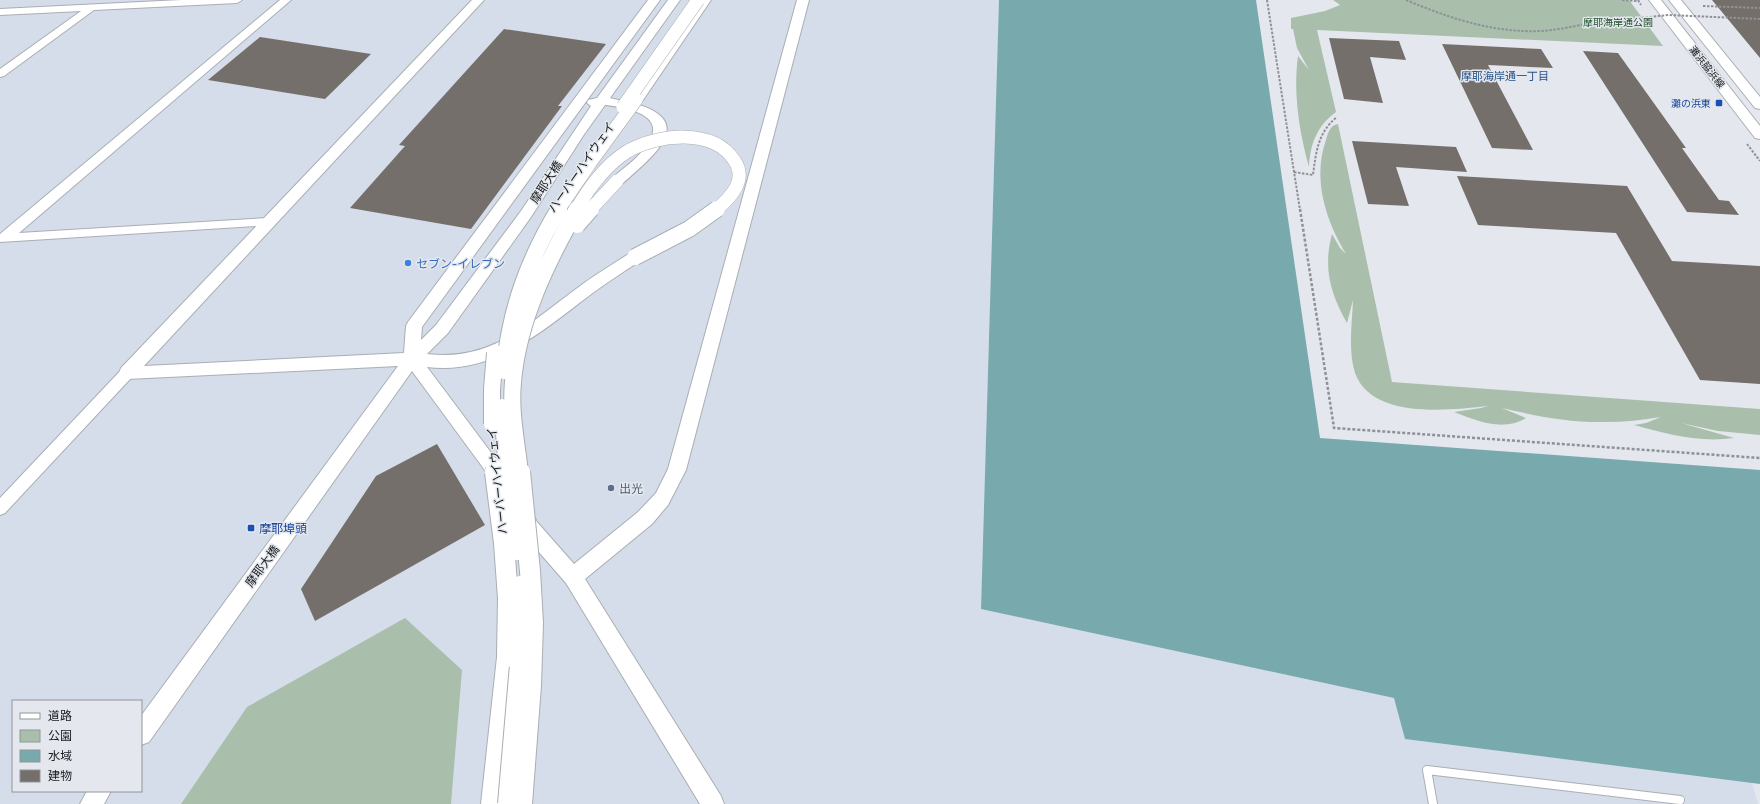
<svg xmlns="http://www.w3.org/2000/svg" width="1760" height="804" font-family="Cabin,'Noto Sans JP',sans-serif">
	<rect width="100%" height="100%" fill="#e4e8ee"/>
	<path fill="#d4dde9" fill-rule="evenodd" d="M0 0H999L981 609 1395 698 1405 739 1752 783 1758 804H0ZM13 701H141V791H13Z"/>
	<path fill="#a9bfac" d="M1333 0H1629L1663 46 1317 30 1336 112C1317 126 1310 144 1309 167 1299 131 1293 93 1298 56L1309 70 1297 48 1293 29H1291V18L1325 11 1340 5Z
		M1338 124 1392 382 1760 409V435L1718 431 1681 423 1734 438C1700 443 1667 434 1634 425L1646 423 1661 417C1643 420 1624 422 1606 422 1571 423 1536 416 1502 408L1526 418C1503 432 1477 421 1454 412L1481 408 1488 406C1450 410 1372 420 1355 373 1348 351 1352 324 1353 300L1347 323C1330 293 1323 267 1332 234L1340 248 1346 254C1326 221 1312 179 1326 140 1328 133 1330 125 1338 124Z
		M405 618 462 670 451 804H181L247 707Z"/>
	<path fill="#78a9ad" d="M999 0H1256L1320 438 1760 470V784L1405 739 1394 698 981 609Z"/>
	<path fill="#756f6c" d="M1712 0H1760V58Z
		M504 29 606 44 558 106H562L471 229 350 208 405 146 399 145Z
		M260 37 371 54 325 99 208 80Z
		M1329 38 1399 41 1406 60 1370 57 1383 103 1344 99Z
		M1442 44 1541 49 1553 68 1488 65 1533 150 1492 148Z
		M1583 51 1618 53 1686 148H1682L1719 200 1729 201 1739 215 1687 212Z
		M1352 141 1456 147 1467 172 1396 167 1409 206 1368 204Z
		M1457 176 1627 186 1672 261 1760 266V384L1700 380 1616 233 1478 225Z
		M437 444 485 525 315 621 301 589 376 476Z"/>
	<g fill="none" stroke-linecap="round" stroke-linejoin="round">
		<g stroke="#aaaeb3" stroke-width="10">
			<path id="service" d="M1433 804 1427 770 1680 800"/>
		</g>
		<g stroke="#aaaeb3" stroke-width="2">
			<path id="minor" d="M181 0H242L237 3 94 10 4 76 0 77V69L81 11 0 15V9Z
				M280 0H291L19 233 268 218 272 219 274 222 272 225 0 242V234Z
				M127 368 132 369 134 373 132 377 5 513 0 515V498L122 369Z"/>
		</g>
		<g stroke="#aaaeb3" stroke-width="2">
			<path id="tertiary" d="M472 0H484L144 366 404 353 406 326 408 322 648 0H660L422 327 421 340 436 325 521 211 591 106 587 103 588 100 597 98 668 0H680L610 98 631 103 630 100 699 0H711L641 103 636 104C699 122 650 159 622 184L617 185 612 184 610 181 612 178C625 167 644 154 651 138 663 113 622 107 605 105L583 136 531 217 448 333 427 354C490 362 529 324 576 289 593 276 612 265 630 253L635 252 640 253 642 257 640 261C623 272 606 283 590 295 541 332 493 375 427 367L507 474 510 479 507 484 501 487 495 484 412 371 149 742 141 745V716L398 366 127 379 121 378 119 373 121 368Z
				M797 0H809L686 470 668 505 652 524 585 579 721 796 724 804H700L566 583 523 534 515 517 517 511 524 509 531 511 537 522 574 564 638 512 656 493 668 469Z
				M1649 0H1661L1760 126V139L1755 138Z
				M1669 0H1681L1760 97V109L1755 108Z
				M507 647 514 650 517 657 503 804H481L497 657 500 650Z
				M87 791H111L104 804H80Z"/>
		</g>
		<path stroke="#8e9196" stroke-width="2" stroke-dasharray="2.5 1.5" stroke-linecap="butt" d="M1267 0 1300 210
			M1406 0C1449 18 1493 33 1540 31 1560 30 1579 25 1598 22
			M1622 0 1638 1
			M1638 0 1641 5
			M1703 6 1760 8
			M1747 144 1760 161
			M1294 172 1313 175C1316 152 1318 132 1337 117"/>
		<path stroke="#8e9196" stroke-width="2.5" stroke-dasharray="3 2" stroke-linecap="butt" d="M1300 209 1334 428 1760 458"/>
		<use href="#service" stroke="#fff" stroke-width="8"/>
		<use href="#minor" fill="#fff" fill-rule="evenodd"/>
		<use href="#tertiary" fill="#fff" fill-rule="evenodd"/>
		<g stroke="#aaaeb3" stroke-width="14" stroke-linecap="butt">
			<path id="tertiary-bridge-far2" d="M623 107 698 0
				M558 210 590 163 636 100
				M576 210C589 188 605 165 628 151 658 134 713 128 734 160 748 180 731 197 716 210
				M590 210 617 181"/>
		</g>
		<g stroke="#aaaeb3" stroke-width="18" stroke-linecap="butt">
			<path id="tertiary-bridge-far1" d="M577 225 591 209
				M635 257 689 229 717 209
				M504 371C510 310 527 262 559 209
				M502 407 507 473
				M492 424V389L495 353
				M494 466 495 473
				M520 473C517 443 510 413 513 382 518 321 547 262 577 209"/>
		</g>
		<g stroke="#aaaeb3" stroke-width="22" stroke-linecap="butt">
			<path id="tertiary-bridge" d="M495 472 504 543 508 598 507 657
				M507 472 517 550
				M520 472 530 571 533 623 531 685 522 804
				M508 804 521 653 520 586"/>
		</g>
		<path stroke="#8e9196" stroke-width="2" stroke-dasharray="2.5 1.5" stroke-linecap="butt" d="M1598 22 1669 15 1760 19"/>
		<use href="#tertiary-bridge-far2" stroke="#fff" stroke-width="13"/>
		<use href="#tertiary-bridge-far1" stroke="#fff" stroke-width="16"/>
		<use href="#tertiary-bridge" stroke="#fff" stroke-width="20"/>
	</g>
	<g fill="#1a4fb4" stroke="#e4e8ee" stroke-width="1.5">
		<rect x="1715" y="99" width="8" height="8" rx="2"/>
		<rect x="247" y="524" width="8" height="8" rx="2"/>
	</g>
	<circle fill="#3f7fe0" stroke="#e4e8ee" stroke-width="1.5" cx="408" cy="263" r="4"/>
	<circle fill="#5c6f8a" stroke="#e4e8ee" stroke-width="1.5" cx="611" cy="488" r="4"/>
	<g text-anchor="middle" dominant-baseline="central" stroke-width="3" stroke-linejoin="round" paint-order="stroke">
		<g font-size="10" fill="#1c4c26" stroke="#e4e8ee">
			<text x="1618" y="22">摩耶海岸通公園</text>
		</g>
		<g font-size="10" fill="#16181a" stroke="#e4e8ee">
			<text transform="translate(1707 67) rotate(52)">灘浜脇浜線</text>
		</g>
		<g font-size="10" fill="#164399" stroke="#e4e8ee" text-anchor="end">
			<text x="1711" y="103">灘の浜東</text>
		</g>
		<g font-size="11" fill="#255186" stroke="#e4e8ee">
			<text x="1505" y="76">摩耶海岸通一丁目</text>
		</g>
		<g font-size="12" fill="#16181a" stroke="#e4e8ee">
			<text transform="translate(581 167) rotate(-55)">ハーバーハイウェイ</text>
			<text transform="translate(546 182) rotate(-57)">摩耶大橋</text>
			<text transform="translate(497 481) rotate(-96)">ハーバーハイウェイ</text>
			<text transform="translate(262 566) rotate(-54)">摩耶大橋</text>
		</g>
		<g font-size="12" fill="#366cbe" stroke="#e4e8ee" text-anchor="start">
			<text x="416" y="263">セブン-イレブン</text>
		</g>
		<g font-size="12" fill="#4e5e75" stroke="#e4e8ee" text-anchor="start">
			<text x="619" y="488">出光</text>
		</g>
		<g font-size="12" fill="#164399" stroke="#e4e8ee" text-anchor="start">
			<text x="259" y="528">摩耶埠頭</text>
		</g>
	</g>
	<rect x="12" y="700" width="130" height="92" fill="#e4e8ee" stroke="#929599"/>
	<rect x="20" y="713" width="20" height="6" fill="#ffffff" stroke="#929599"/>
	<text x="48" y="720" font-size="12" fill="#16181a">道路</text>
	<rect x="20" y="730" width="20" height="12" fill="#a9bfac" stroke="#929599"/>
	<text x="48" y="740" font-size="12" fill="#16181a">公園</text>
	<rect x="20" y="750" width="20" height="12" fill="#78a9ad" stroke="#929599"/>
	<text x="48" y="760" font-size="12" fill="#16181a">水域</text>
	<rect x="20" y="770" width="20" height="12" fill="#756f6c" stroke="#929599"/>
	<text x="48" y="780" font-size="12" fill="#16181a">建物</text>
</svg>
